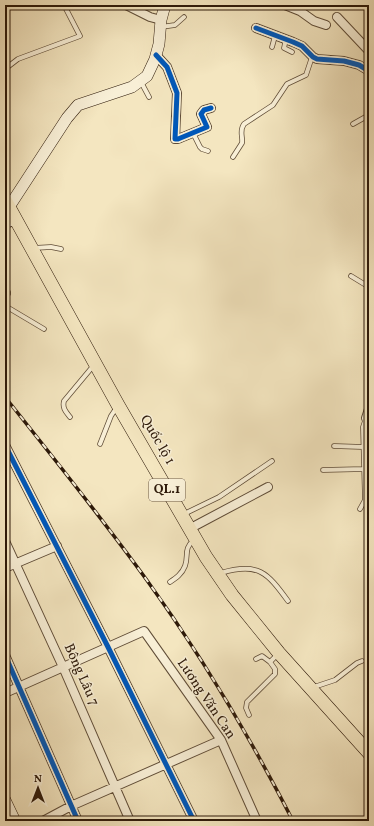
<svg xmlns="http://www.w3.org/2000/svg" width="374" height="826" font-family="Vollkorn,serif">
	<rect width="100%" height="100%" fill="#f4e6c0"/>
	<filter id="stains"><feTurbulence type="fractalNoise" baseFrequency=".005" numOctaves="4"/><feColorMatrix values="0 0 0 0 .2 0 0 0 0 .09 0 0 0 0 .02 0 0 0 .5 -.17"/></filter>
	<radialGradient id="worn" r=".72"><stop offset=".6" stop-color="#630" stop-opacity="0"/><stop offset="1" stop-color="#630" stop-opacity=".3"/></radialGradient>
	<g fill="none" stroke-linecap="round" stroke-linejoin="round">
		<g stroke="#5f4c37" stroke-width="5.5">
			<path id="service" d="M161 27 175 25 184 17
				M286 39 284 48 292 52
				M272 47 275 36
				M5 69 18 59 80 36 64 5
				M141 82 149 97
				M353 124 369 115
				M193 133 200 147 202 149 208 151
				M233 157 242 143C243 136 239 131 244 124L273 105 287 84 306 75 312 57
				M34 248 51 247 61 249
				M351 276 369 287
				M6 293 7 307 44 329
				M70 417C66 412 62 408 64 401L94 365
				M100 444 111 416 117 407
				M334 446 363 447 369 446
				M323 470 364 469
				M360 509 365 500 363 427 366 418
				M184 514 219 497 272 461
				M221 573C258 562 267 572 288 601
				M170 582C176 578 182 574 185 566 189 555 183 549 194 540
				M256 659 262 656 270 662
				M314 687 335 680 357 663 362 661
				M249 715 246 708 247 702 275 674V669L270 662 277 655"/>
		</g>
		<g stroke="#5f4c37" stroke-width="10">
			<path id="minor" d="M126 5 150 17 161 20
				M285 5 300 11 314 21 326 25
				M337 17 369 51
				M256 28 293 42 302 46 313 57 317 59 344 61 359 65 369 71
				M156 55 167 67 177 93 175 139H178L207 127 201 114 204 110 211 108
				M5 224 17 220
				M5 292 6 293
				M366 418 369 409
				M5 445 108 647 194 821
				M189 529 268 487
				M5 541 63 667 130 821
				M5 568 57 546
				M5 655 78 821
				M5 693 144 631 221 740 257 821
				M43 821 71 806 221 740"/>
		</g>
		<g stroke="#2d1909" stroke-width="12">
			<path id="secondary" d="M9 207 67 118 78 105 132 87 147 76 155 59 159 44 161 20 165 5
				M5 800 15 821"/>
		</g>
		<g stroke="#2d1909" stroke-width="14">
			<path id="trunk" d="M5 200 118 405 206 557 232 595 279 653 369 753"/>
		</g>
		<use href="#service" stroke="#f8efd6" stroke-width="4"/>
		<use href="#minor" stroke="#f8efd6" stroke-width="8"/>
		<use href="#secondary" stroke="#f8efd6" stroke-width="11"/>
		<use href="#trunk" stroke="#f4e6c0" stroke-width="13"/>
		<g stroke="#2d1909" stroke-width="3.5">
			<path id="rail" d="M5 397C53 457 101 517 146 579 201 655 250 737 293 821"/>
		</g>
		<use href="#rail" stroke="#f8efd6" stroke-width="2" stroke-dasharray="6" stroke-linecap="butt"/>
		<g stroke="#f8efd6" stroke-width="8">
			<path id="cycleway" d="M256 28 293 42 302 46 313 57 317 59 344 61 359 65 369 71
				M156 55 167 67 177 93 175 139H178L207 127 201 114 204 110 211 108
				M5 445 108 647 194 821
				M5 655 78 821"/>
		</g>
		<use href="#cycleway" stroke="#0057b8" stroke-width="5"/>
	</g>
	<g text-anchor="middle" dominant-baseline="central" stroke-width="3" stroke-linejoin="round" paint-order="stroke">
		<rect fill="#f8efd6" stroke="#6a5946" stroke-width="1" x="149" y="479" width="36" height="22" rx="3"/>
		<g font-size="13" font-weight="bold" fill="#2d1909">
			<text x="167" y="490">QL.1</text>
		</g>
		<g font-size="14" fill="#2d1909" stroke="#f8efd6">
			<text transform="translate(157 440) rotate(60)">Quốc lộ 1</text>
			<text transform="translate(81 675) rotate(66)">Bông Lâu 7</text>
			<text transform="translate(206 699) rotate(56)">Lương Văn Can</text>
		</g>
	</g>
	<rect width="374" height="826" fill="none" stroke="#f4e6c0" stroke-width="20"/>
	<rect x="6" y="6" width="362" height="814" fill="none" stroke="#2d1909" stroke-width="2"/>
	<rect x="10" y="10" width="354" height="806" fill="none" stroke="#2d1909"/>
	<g transform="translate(38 788)" stroke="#f8efd6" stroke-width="3" paint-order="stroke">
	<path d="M0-3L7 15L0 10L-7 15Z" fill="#2d1909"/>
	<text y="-6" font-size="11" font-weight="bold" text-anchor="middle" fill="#2d1909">N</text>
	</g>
	<rect width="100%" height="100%" filter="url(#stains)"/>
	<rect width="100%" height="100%" fill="url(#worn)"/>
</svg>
